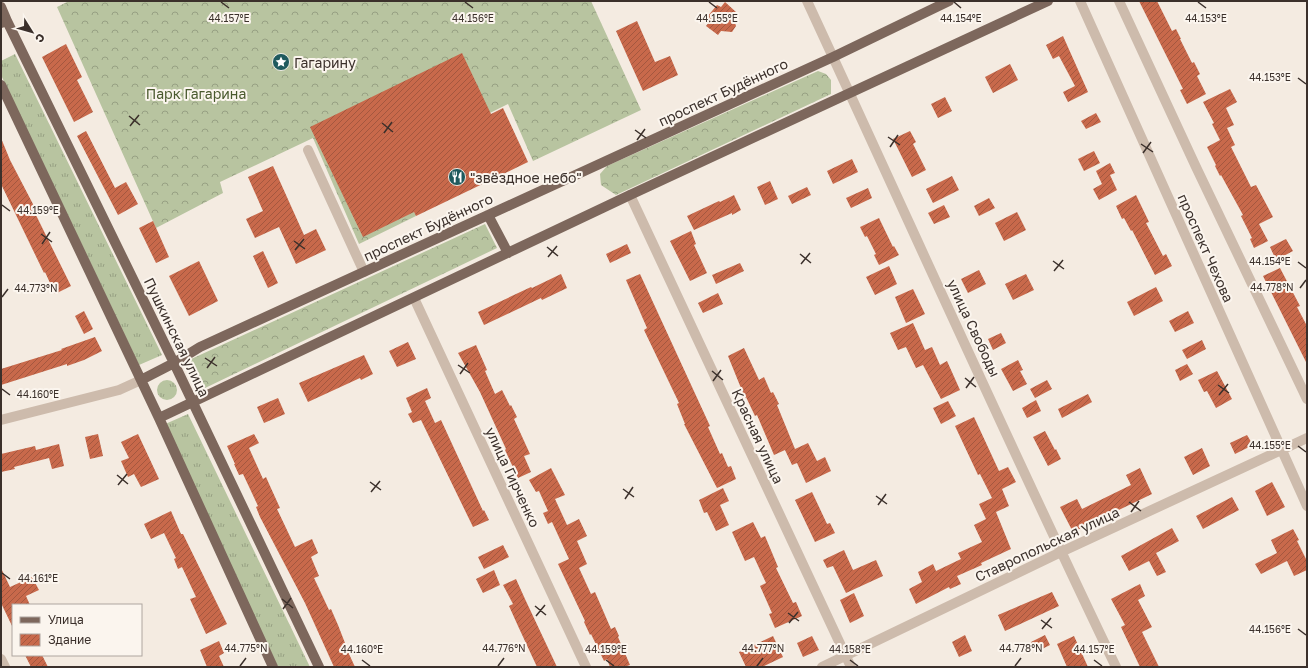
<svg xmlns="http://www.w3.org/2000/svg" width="1308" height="668" font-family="'Golos Text',sans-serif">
	<defs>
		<pattern id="grass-tufts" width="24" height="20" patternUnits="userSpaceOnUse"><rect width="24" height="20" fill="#b8c4a0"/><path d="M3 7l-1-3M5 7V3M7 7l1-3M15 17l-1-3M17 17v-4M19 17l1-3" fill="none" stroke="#97a083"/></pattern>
		<pattern id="forest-crowns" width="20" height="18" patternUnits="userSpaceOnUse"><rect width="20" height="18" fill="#b8c4a0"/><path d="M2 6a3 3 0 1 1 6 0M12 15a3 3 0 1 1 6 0" fill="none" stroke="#97a083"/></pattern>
		<pattern id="building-hatch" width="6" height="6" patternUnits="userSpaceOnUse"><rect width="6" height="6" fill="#c8694b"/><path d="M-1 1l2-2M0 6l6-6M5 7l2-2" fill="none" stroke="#a4573f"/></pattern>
	</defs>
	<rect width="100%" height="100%" fill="#f4ebe1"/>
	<path fill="url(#grass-tufts)" d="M15 54 162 355 139 365 1 75V61Z
		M157 390a10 10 0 1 1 20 0a10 10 0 1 1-20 0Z
		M188 414 310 667H278L163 425Z"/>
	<path fill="url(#forest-crowns)" d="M69 1H591L641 110 533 161 508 104 391 162 416 216 359 244 313 138 220 182 223 193 156 228 57 7Z
		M818 71 826 74 831 80V94L616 195 601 185 600 174 607 166Z
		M485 224 497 248 203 389 189 360Z"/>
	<path fill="url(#building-hatch)" d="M1139 1H1157L1172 31 1176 29 1181 39H1180L1192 63 1194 62 1200 74 1197 76 1206 94 1187 104 1180 90 1183 89Z
		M725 2 736 12 733 16 736 26 732 32 721 31 718 35 706 26 711 20 707 17 717 5 721 7Z
		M637 21 655 62 670 56 678 75 643 91 616 31Z
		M1063 36 1088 92 1068 102 1063 92 1075 86 1059 56 1053 59 1046 45Z
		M66 44 82 77 77 80 93 112 74 122 42 57Z
		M462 53 491 114 503 108 528 162 416 216 414 212 363 237 310 127Z
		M1010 64 1018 80 993 93 985 77Z
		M1230 89 1237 102 1226 108 1234 125 1227 128 1235 145 1231 147 1251 187 1256 185 1273 217 1259 224 1268 241 1254 248 1250 239 1252 238 1241 216 1243 215 1221 175 1220 176 1215 166 1216 165 1207 147 1220 140 1212 124 1214 123 1203 102Z
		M945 97 952 111 938 118 931 104Z
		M1096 113 1101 122 1086 129 1081 121Z
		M86 131 115 188 126 182 138 204 118 215 77 136Z
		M910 131 916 142 913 144 926 170 912 177 893 139Z
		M1 138 10 160 34 206 32 207 71 286 55 294 45 272 44 273 1 184Z
		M1094 151 1100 163 1084 171 1078 159Z
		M852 159 858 172 833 184 827 171Z
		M1110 163 1115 173 1110 175 1117 190 1099 200 1093 189 1102 184 1096 171Z
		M273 166 304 235 316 229 326 250 296 264 279 227 255 238 246 219 263 211 248 177Z
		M952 176 959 190 933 203 926 189Z
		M770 181 778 199 765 205 757 187Z
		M807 187 811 195 792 204 788 196Z
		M868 188 872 198 851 208 846 198Z
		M734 195 741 210 732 215V213L694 230 687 216 719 201 720 202Z
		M1136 195 1149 222 1146 223 1163 256 1166 254 1172 266 1155 275 1132 230 1131 231 1124 218 1122 219 1116 206Z
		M989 198 995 208 979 216 974 206Z
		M944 205 950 217 934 224 928 213Z
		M1017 212 1026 230 1004 241 995 223Z
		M879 218 893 247 894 246 899 255 879 265 874 255 876 254 867 236 865 237 860 227Z
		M153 221 169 257 156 263 139 228Z
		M691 231 696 244 694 245 707 273 690 281 670 241Z
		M1286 239 1293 251 1276 260 1270 247Z
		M627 244 631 253 610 263 606 254Z
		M263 251 278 283 268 288 253 256Z
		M199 261 218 301 189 316 169 276Z
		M740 263 744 271 716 284 712 275Z
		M889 266 897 284 875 295 866 277Z
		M1280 268 1300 306 1297 307 1307 326V364L1263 276Z
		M979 270 986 284 968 293 961 279Z
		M561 274 567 288 542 300 541 298 484 325 478 312 531 287 532 288Z
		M640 274 710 426 708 427 720 454 722 453 728 467 731 466 736 479 717 488 684 424H685L677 404 679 403 644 330 647 328 626 280Z
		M1026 274 1034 290 1013 300 1005 284Z
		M1156 287 1163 301 1134 316 1127 302Z
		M913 289 925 314 906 323 895 297Z
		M718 293 723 304 703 313 698 303Z
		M84 311 93 329 84 334 75 316Z
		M1188 311 1194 323 1175 332 1169 321Z
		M913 323 925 350 932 347 940 365 947 361 960 390 941 399 923 365 916 368 906 347 898 350 890 333Z
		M1001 333 1006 343 993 350 988 339Z
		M95 337 102 351 84 360 67 366V364L1 385V369L62 350 61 349Z
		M1202 340 1206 349 1187 359 1182 350Z
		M408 342 416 359 397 367 389 351Z
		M476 345 487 370 485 371 495 394 502 390 510 406 511 405 517 417 514 419 530 454 524 456 531 472 518 478 505 450 506 449 480 392 458 353Z
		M744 348 759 380 764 377 771 393 773 392 779 404 777 405 795 449 808 443 817 461 825 457 831 471 806 483 797 463 792 465 785 450 774 455 757 415 755 416 746 397 745 398 728 356Z
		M364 355 373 374 361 380 360 378 308 402 299 383Z
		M1018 360 1023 370 1020 371 1027 384 1013 391 1001 369Z
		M1187 364 1193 374 1180 381 1175 370Z
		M1217 371 1232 399 1216 408 1207 391 1204 392 1198 380Z
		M1047 380 1052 389 1035 398 1030 389Z
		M427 388 431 398 425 401 435 423 441 420 483 511 484 510 489 520 473 527 421 420 413 423 408 414 412 412 406 398Z
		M1088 394 1092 402 1062 418 1058 409Z
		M278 398 285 414 264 423 257 407Z
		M1036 400 1041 411 1027 418 1022 408Z
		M948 401 956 416 941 424 933 408Z
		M974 417 999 471 1008 467 1016 482 1002 489 1009 506 996 512 1011 549 981 563 982 565 957 576 961 584 950 589 949 587 916 604 909 589 922 582 918 572 933 564 936 571 961 559 958 553 982 542 974 525 986 519 979 504 992 498 980 474 978 475 955 426Z
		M1045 431 1055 450 1056 449 1061 459 1048 466 1033 437Z
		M98 434 103 456 90 459 85 437Z
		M138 434 159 479 141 487 134 474 128 477 121 461 129 458 121 442Z
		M254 434 259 443 249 448 263 479 266 477 270 486 280 508 277 509 295 547 312 539 318 553 311 557 319 576 314 578 329 610 331 609 338 625 345 643H344L355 667H334L305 603 260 517 256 507 258 506 243 474 239 475 234 464H235L227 446Z
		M1247 435 1253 445 1235 454 1230 443Z
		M59 444 64 466 52 469 49 458 14 467 15 469 1 472V454L35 446 36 450Z
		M1202 448 1210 466 1193 475 1184 457Z
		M551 468 565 495 555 499 567 525 579 519 587 536 577 541 587 564 579 568 591 594 595 592 611 629 615 627 619 636 618 637 630 665 624 667H610L607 659 604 661 591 634 590 635 584 622 585 621 558 564 569 559 552 522 548 524 543 513 548 511 539 491 536 492 529 480Z
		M1140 468 1152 494 1073 532 1060 507 1077 499 1082 509 1131 485 1126 475Z
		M1272 482 1285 507 1267 516 1255 491Z
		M723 488 729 501 720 505 729 525 716 531 707 512 704 513 699 500Z
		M812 492 827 524 830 523 835 533 815 542 795 500Z
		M1232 497 1239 510 1203 529 1196 516Z
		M171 511 181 534H183L227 624 206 634 190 599 196 597 182 567 178 569 174 559 176 558 164 533 151 539 144 524Z
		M753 522 761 538 765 536 778 567 776 568 793 603 796 602 802 616 775 628 769 614 772 613 760 586 766 583 754 557 745 561 732 532Z
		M1172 528 1179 541 1156 553 1166 572 1157 576 1149 561 1129 571 1121 556Z
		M1293 529 1299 540 1297 541 1307 561V570L1294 576 1287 561 1261 574 1255 564 1277 553 1271 540Z
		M503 545 509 557 484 569 478 557Z
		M844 550 853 570 876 560 883 576 846 593 833 566 827 568 823 560Z
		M1 568 10 587 32 577 39 590 26 596 30 605H13V628L1 603Z
		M494 570 500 585 483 593 476 579Z
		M516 579 525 599 557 667H537L518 626 509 606 513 604 503 585Z
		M1140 584 1145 596 1138 600 1152 627 1142 632 1159 667H1140L1121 627 1125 625 1111 599Z
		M1052 592 1059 606 1005 631 998 615Z
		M854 593 864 616 850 623 840 600Z
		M965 635 972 651 959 657 952 642Z
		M1045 635 1050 645 1036 652 1031 642Z
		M773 636 783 657 762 667H746L739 652Z
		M812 636 819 650 803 657 797 643Z
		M1074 636 1079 647 1088 667H1067L1057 644Z
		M219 641 224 653 219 656 224 667H207L200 650Z
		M25 655H42L48 667H31Z"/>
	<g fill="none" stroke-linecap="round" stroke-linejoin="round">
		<path stroke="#cdbbac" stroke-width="10" d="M807 1C910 223 1010 447 1116 667
			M1080 1 1307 506
			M1119 1 1196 167 1307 399
			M308 150 364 272
			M630 195 851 667
			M414 298 586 667
			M1 420 119 390 141 380
			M1 659 5 667
			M822 667 1061 552 1307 438"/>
		<path stroke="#7d675c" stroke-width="10" d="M1 7 7 21
			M1 23 7 21 174 363 319 667
			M1 85 159 418 273 667
			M488 215 508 253
			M141 380 174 363 200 347 833 57 949 1
			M159 418 630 195 1048 1"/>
	</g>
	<path fill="none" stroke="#3b302b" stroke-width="1.5" d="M221 2 229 8M465 2 473 8M709 2 717 8M954 2 961 8M1198 2 1206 8M1298 78 1306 84M129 116 140 125M382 123 393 132M130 126 139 115M635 130 646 138M384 133 392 122M888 137 900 145M637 140 645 129M1141 144 1153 152M890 147 898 135M1143 153 1151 142M2 205 10 211M41 234 52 242M294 241 305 249M42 244 50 232M547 247 558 256M295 250 304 239M800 254 811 263M548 257 557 246M1053 261 1064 269M1298 262 1306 268M801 264 810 253M1054 271 1063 260M1300 288 1306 280M2 297 8 289M205 358 217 366M458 365 470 373M207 368 215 357M712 371 723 380M460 374 468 363M965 378 976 387M713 381 721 370M1218 385 1229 393M966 388 974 377M2 389 10 395M1219 395 1228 384M1298 446 1306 452M117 475 128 484M370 482 381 490M118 485 127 474M623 489 634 497M371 492 380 481M876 496 887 504M625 499 633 487M1129 502 1141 511M878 505 886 494M1131 512 1139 501M2 573 10 579M282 599 293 608M535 606 546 615M283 609 291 598M788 613 799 621M536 616 545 605M1041 620 1052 628M789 623 798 612M1042 629 1051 618M1298 629 1306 635M362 660 370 666M606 660 614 666M850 660 858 666M1094 660 1102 666M240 666 246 658M498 666 504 658M757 666 763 658M1015 666 1021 658"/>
	<defs>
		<g id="sight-disc" transform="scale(0.9)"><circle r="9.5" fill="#1f5a5e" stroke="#fbf5ee"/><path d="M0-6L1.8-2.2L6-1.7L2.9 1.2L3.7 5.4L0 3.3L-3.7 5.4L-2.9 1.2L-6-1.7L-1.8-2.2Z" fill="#fff"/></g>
		<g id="restaurant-disc" transform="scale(0.9)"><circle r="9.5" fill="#1f5a5e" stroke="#fbf5ee"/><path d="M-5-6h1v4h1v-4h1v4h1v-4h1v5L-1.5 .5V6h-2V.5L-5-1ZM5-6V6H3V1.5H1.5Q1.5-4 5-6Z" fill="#fff"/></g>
	</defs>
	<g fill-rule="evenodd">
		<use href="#sight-disc" x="281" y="62"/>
		<use href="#restaurant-disc" x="457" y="177"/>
	</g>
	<g text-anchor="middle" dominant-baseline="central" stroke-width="4" stroke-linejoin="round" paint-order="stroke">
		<g font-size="14" fill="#3b302b" stroke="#fbf5ee" text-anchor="start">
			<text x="294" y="62">Гагарину</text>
			<text x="470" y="177">"звёздное небо"</text>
		</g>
		<g font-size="14" fill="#3b302b" stroke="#fbf5ee">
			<text transform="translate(723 92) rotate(-25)">проспект Будённого</text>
			<text transform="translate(428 227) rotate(-25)">проспект Будённого</text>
			<text transform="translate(1206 248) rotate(66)">проспект Чехова</text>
			<text transform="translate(974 328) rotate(65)">улица Свободы</text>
			<text transform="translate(177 337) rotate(64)">Пушкинская улица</text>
			<text transform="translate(758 436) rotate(65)">Красная улица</text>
			<text transform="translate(513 477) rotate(65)">улица Гирченко</text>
			<text transform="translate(1047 544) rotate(-25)">Ставропольская улица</text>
		</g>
		<g font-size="14" fill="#4a5a2e" stroke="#fbf5ee">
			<text x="196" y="93">Парк Гагарина</text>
		</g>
	</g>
	<g font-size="10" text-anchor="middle" fill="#3b302b" stroke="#fbf5ee" stroke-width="4" stroke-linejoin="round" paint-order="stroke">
		<text x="229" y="22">44.157°E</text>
		<text x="473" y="22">44.156°E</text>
		<text x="1206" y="22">44.153°E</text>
		<text x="717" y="22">44.155°E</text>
		<text x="961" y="22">44.154°E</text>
		<text x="1270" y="81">44.153°E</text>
		<text x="38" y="214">44.159°E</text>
		<text x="1270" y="265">44.154°E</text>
		<text x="1272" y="291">44.778°N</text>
		<text x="36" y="292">44.773°N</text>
		<text x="38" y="398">44.160°E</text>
		<text x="1270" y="449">44.155°E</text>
		<text x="38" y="582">44.161°E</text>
		<text x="1270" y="633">44.156°E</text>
		<text x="246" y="652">44.775°N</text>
		<text x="504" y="652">44.776°N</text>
		<text x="763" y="652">44.777°N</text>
		<text x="1021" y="652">44.778°N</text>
		<text x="362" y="653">44.160°E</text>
		<text x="606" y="653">44.159°E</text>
		<text x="850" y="653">44.158°E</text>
		<text x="1094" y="653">44.157°E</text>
	</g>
	<rect width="1308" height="668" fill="none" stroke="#3b302b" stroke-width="4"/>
	<rect x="12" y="604" width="130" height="52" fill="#fbf5ee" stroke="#aea6a0"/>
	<rect x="20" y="617" width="20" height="6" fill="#7d675c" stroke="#aea6a0"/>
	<text x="48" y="624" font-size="12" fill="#3b302b">Улица</text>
	<rect x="20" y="634" width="20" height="12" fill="url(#building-hatch)" stroke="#aea6a0"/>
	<text x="48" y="644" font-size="12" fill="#3b302b">Здание</text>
	<g transform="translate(32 32) rotate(127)" stroke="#fbf5ee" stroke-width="3" paint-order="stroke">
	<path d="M0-3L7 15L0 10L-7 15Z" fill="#3b302b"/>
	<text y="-6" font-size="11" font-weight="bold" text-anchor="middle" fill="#3b302b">С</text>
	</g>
</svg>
